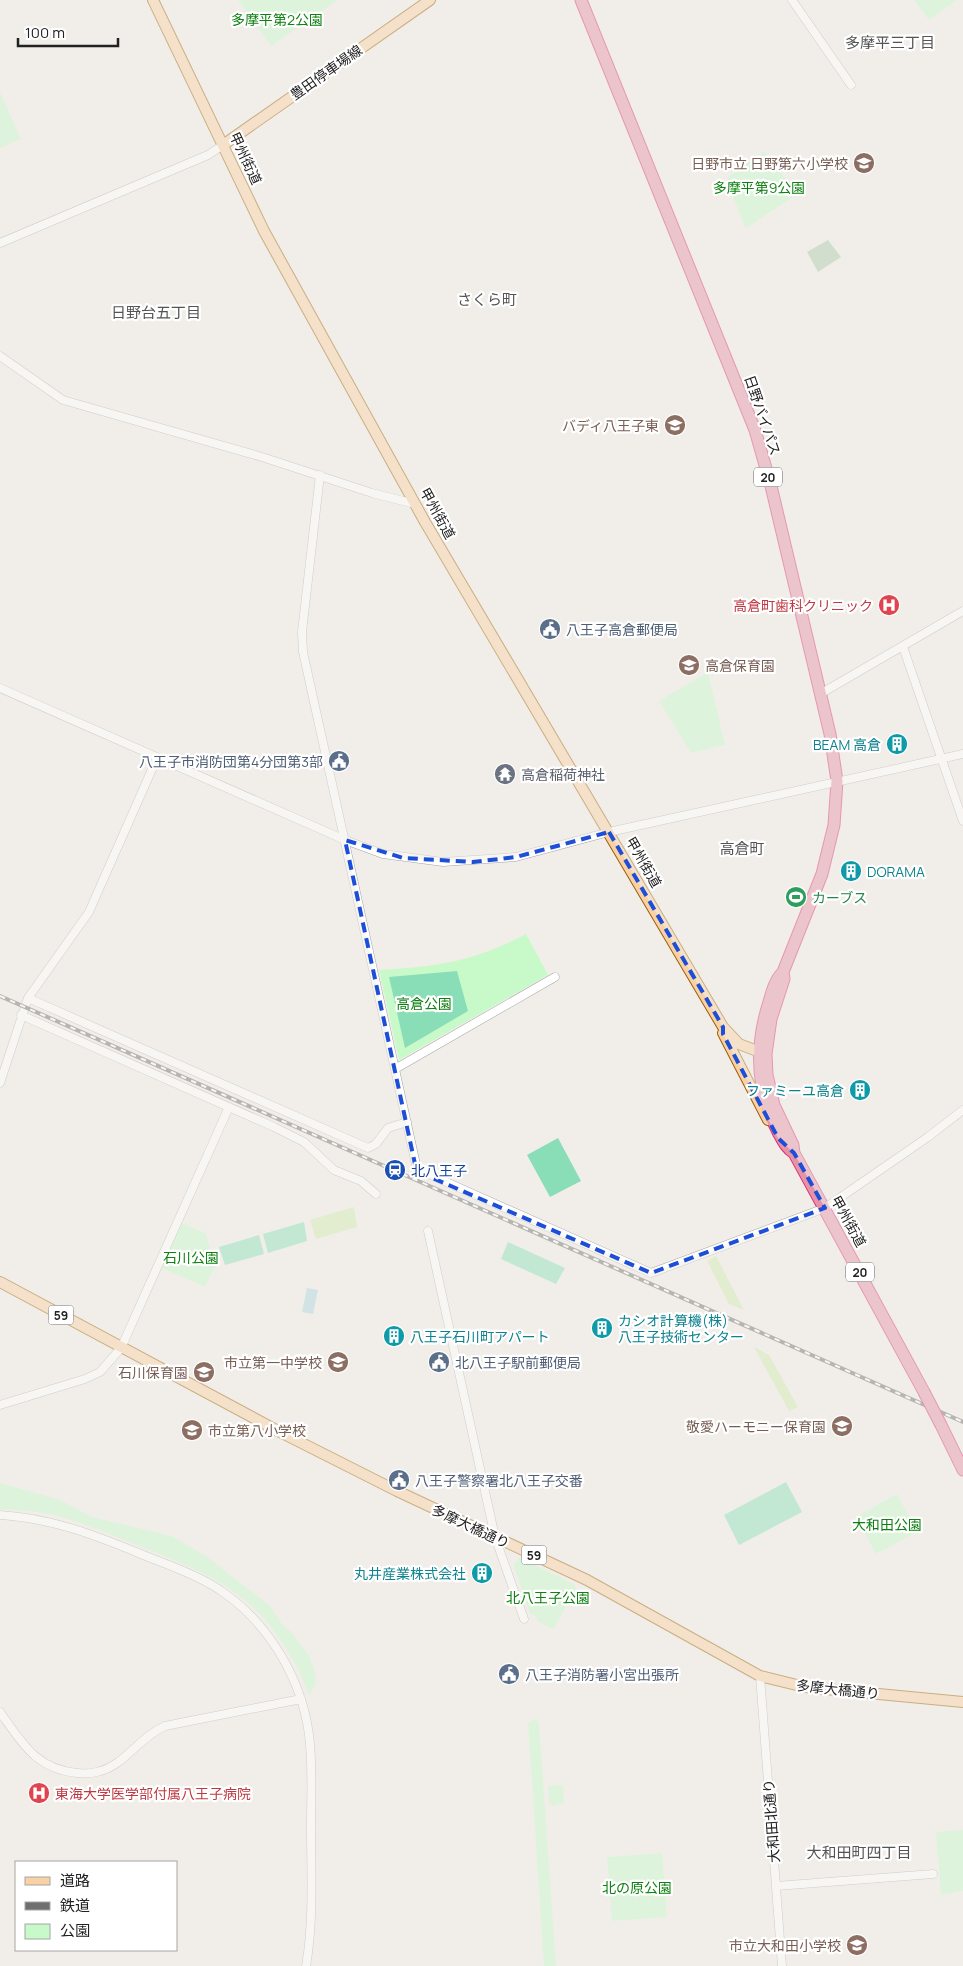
<svg xmlns="http://www.w3.org/2000/svg" width="963" height="1966" font-family="Manrope,'Noto Sans JP',sans-serif">
	<rect width="100%" height="100%" fill="#f1eee9"/>
	<path fill="#d0e9b0" d="M354 1207 357 1227 316 1239 310 1220Z
		M716 1256 744 1310 729 1304 707 1261Z
		M754 1347 769 1355 798 1407 789 1411Z"/>
	<path fill="#aacaad" d="M828 240 841 257 818 272 807 252Z"/>
	<path fill="#c8f9c9" d="M238 0H338L271 46Z
		M914 0H957L929 20Z
		M0 92 21 139 0 148Z
		M764 151 795 191 794 196 748 227H745L727 181 728 177Z
		M708 672 725 745 691 753 659 701Z
		M526 934 548 975 399 1060 379 970C439 966 472 962 526 934Z
		M182 1223 206 1234 215 1266 205 1287 162 1268Z
		M0 1483 58 1499 92 1517 172 1536 206 1556 270 1606 282 1624 290 1631 310 1657 315 1673 316 1684 309 1695C298 1664 278 1632 255 1609 223 1578 179 1562 139 1546 112 1535 85 1523 57 1516 38 1511 19 1510 0 1509Z
		M897 1494 917 1532 876 1554 856 1517Z
		M519 1558 574 1584 576 1588 555 1627 552 1629 536 1620 537 1618 533 1614H530L513 1564Z
		M535 1719 539 1722 556 1966H544L528 1723Z
		M563 1785 564 1803 553 1806 549 1802 548 1786Z
		M963 1830V1891L941 1895 936 1832Z
		M662 1853 667 1917 612 1921 607 1857Z"/>
	<path fill="#89deb8" d="M457 971 468 1011 405 1048 389 977Z
		M558 1138 581 1181 550 1197 527 1155Z
		M304 1222 307 1241 268 1253 263 1234Z
		M259 1235 264 1254 225 1265 219 1247Z
		M508 1242 565 1268 556 1284 501 1259Z
		M786 1482 802 1512 739 1545 724 1515Z"/>
	<path fill="#aad5dd" d="M307 1288 318 1290 313 1314 302 1312Z"/>
	<g fill="none" stroke-linecap="round" stroke-linejoin="round">
		<g stroke="#a5a5a5" stroke-width="9">
			<path id="minor" d="M792 0 851 85
				M0 243 208 155 223 145
				M0 356 63 400 262 457 372 493 415 504
				M320 475 302 632 303 652 417 1169 651 1273 825 1208 928 1137 963 1110
				M903 647 963 821
				M0 688 345 840 383 854 443 862 516 857 609 832 963 754
				M820 694 963 611
				M28 998 368 1148 376 1144 388 1128 407 1122
				M21 1015 274 1127 304 1142 334 1170 361 1181 376 1194
				M395 1069 555 977
				M0 1083 28 998 89 912 157 758
				M428 1231 495 1537 524 1619
				M0 1405 85 1379 100 1372 121 1348 229 1107
				M0 1515C51 1518 95 1535 141 1554 170 1566 202 1576 227 1595 271 1627 302 1681 309 1735 313 1765 311 1796 311 1826 311 1872 314 1920 306 1966
				M760 1676 782 1966
				M0 1712C22 1743 36 1769 77 1773 90 1775 106 1771 117 1763 134 1751 145 1735 165 1726L301 1699
				M776 1886 933 1874"/>
		</g>
		<g stroke="#9b5f04" stroke-width="12">
			<path id="major" d="M153 0 264 231 425 522 723 1027 739 1044 765 1054
				M223 145 430 0
				M723 1033 768 1120
				M0 1282 280 1432 397 1491 587 1580 760 1676 805 1687 963 1702"/>
		</g>
		<g stroke="#d82d72" stroke-width="13">
			<path id="highway" d="M581 0 755 430 771 486 830 734 837 781 834 825 822 874 783 972
				M794 1153C786 1148 783 1141 778 1132 756 1090 754 1048 769 1002 772 991 775 980 783 972L784 979 771 1019 766 1054 767 1075 774 1105 793 1145 794 1153 924 1392
				M941 1425 963 1470"/>
		</g>
		<use href="#minor" stroke="#fff" stroke-width="8"/>
		<use href="#major" stroke="#fad0a5" stroke-width="10"/>
		<use href="#highway" stroke="#e693a8" stroke-width="11"/>
		<g stroke="#6f6f6f" stroke-width="4">
			<path id="rail" d="M0 996 963 1422"/>
		</g>
		<use href="#rail" stroke="#fff" stroke-width="2" stroke-dasharray="5.5" stroke-linecap="butt"/>
		<g stroke="#d82d72" stroke-width="13" stroke-linecap="butt">
			<path id="highway-bridge" d="M924 1392 941 1425"/>
		</g>
		<use href="#highway-bridge" stroke="#e693a8" stroke-width="11"/>
	</g>
	<path d="M0 0H963V1966H0ZM609 832 723 1027V1034L778 1138 794 1153 825 1208 651 1273 421 1173 415 1164 345 840 403 858 473 862 516 857Z" fill="#f1eee9" fill-opacity=".55" fill-rule="evenodd"/>
	<path fill="none" stroke="#1d4ed8" stroke-width="4" stroke-dasharray="10 6" stroke-linejoin="round" d="M609 832 723 1027V1034L778 1138 794 1153 825 1208 651 1273 421 1173 415 1164 345 840 403 858 473 862 516 857Z"/>
	<defs>
		<g id="school-disc" transform="scale(1.125)"><circle r="9.5" fill="#8d6e63" stroke="#fff"/><path d="M0-5L7-2L0 1L-7-2ZM-4 1L0 2.5L4 1V4Q0 6-4 4Z" fill="#fff"/></g>
		<g id="hospital-disc" transform="scale(1.125)"><circle r="9.5" fill="#e0444e" stroke="#fff"/><path d="M-5-5h3v3.5h4V-5h3V5h-3V1.5h-4V5h-3Z" fill="#fff"/></g>
		<g id="civic-disc" transform="scale(1.125)"><circle r="9.5" fill="#5c6f8a" stroke="#fff"/><path d="M-.6-6.5H3V-4.5H.6V-3L4-1V1h2V6H-6V1h2V-1L-.6-3ZM-1.2 2.5V6h2.4V2.5Z" fill="#fff"/></g>
		<g id="building-disc" transform="scale(1.125)"><circle r="9.5" fill="#0f9aa8" stroke="#fff"/><path d="M-4-6H4V6H1V3H-1V6H-4ZM-2.5-4.3h1.7v1.8h-1.7ZM.8-4.3h1.7v1.8H.8ZM-2.5-1h1.7V.8h-1.7ZM.8-1h1.7V.8H.8Z" fill="#fff"/></g>
		<g id="temple-disc" transform="scale(1.125)"><circle r="9.5" fill="#6b7280" stroke="#fff"/><path d="M0-6L5-2H3V0L6.5 2.5H4V6H1.5V3h-3V6H-4V2.5H-6.5L-3 0V-2H-5Z" fill="#fff"/></g>
		<g id="stadium-disc" transform="scale(1.125)"><circle r="9.5" fill="#2e9e5b" stroke="#fff"/><path d="M0-5a6.5 5 0 1 0 0 10a6.5 5 0 1 0 0-10ZM-3.5-1.8h7v3.6h-7Z" fill="#fff"/></g>
		<g id="station-disc" transform="scale(1.125)"><circle r="9.5" fill="#1a4fb4" stroke="#fff"/><path d="M-3-6H3Q5-6 5-4V2Q5 4 3 4L4.5 6H3L1.5 4h-3L-3 6H-4.5L-3 4Q-5 4-5 2V-4Q-5-6-3-6ZM-3.5-4v3h7v-3ZM-3.5 1v1.5H-2V1ZM2 1v1.5H3.5V1Z" fill="#fff"/></g>
	</defs>
	<g fill-rule="evenodd">
		<use href="#school-disc" x="864" y="163"/>
		<use href="#school-disc" x="675" y="425"/>
		<use href="#hospital-disc" x="889" y="605"/>
		<use href="#civic-disc" x="550" y="629"/>
		<use href="#school-disc" x="689" y="665"/>
		<use href="#building-disc" x="897" y="744"/>
		<use href="#civic-disc" x="339" y="761"/>
		<use href="#temple-disc" x="505" y="774"/>
		<use href="#building-disc" x="851" y="871"/>
		<use href="#stadium-disc" x="796" y="897"/>
		<use href="#building-disc" x="860" y="1090"/>
		<use href="#station-disc" x="395" y="1170"/>
		<use href="#building-disc" x="602" y="1328"/>
		<use href="#building-disc" x="394" y="1336"/>
		<use href="#school-disc" x="338" y="1362"/>
		<use href="#civic-disc" x="439" y="1362"/>
		<use href="#school-disc" x="204" y="1372"/>
		<use href="#school-disc" x="842" y="1426"/>
		<use href="#school-disc" x="192" y="1430"/>
		<use href="#civic-disc" x="399" y="1480"/>
		<use href="#building-disc" x="482" y="1573"/>
		<use href="#civic-disc" x="509" y="1674"/>
		<use href="#hospital-disc" x="39" y="1793"/>
		<use href="#school-disc" x="857" y="1945"/>
	</g>
	<g text-anchor="middle" dominant-baseline="central" stroke-width="4.5" stroke-linejoin="round" paint-order="stroke">
		<g fill="#fff" stroke="#646464" stroke-width="1">
			<rect x="754" y="467.5" width="28" height="19" rx="4"/>
			<rect x="846" y="1262.5" width="28" height="19" rx="4"/>
			<rect x="48.5" y="1305.5" width="25" height="19" rx="4"/>
			<rect x="521.5" y="1545.5" width="25" height="19" rx="4"/>
		</g>
		<g font-size="12" font-weight="bold" fill="#212121">
			<text x="768" y="477">20</text>
			<text x="860" y="1272">20</text>
			<text x="61" y="1315">59</text>
			<text x="534" y="1555">59</text>
		</g>
		<g font-size="14" fill="#0f8011" stroke="#fff">
			<text x="277" y="19">多摩平第2公園</text>
			<text x="759" y="187">多摩平第9公園</text>
			<text x="424" y="1003">高倉公園</text>
			<text x="191" y="1257">石川公園</text>
			<text x="887" y="1524">大和田公園</text>
			<text x="548" y="1597">北八王子公園</text>
			<text x="637" y="1887">北の原公園</text>
		</g>
		<g font-size="14" fill="#212121" stroke="#fff">
			<text transform="translate(326 72) rotate(-35)">豊田停車場線</text>
			<text transform="translate(246 158) rotate(65)">甲州街道</text>
			<text transform="translate(763 415) rotate(71)">日野バイパス</text>
			<text transform="translate(438 513) rotate(61)">甲州街道</text>
			<text transform="translate(644 862) rotate(60)">甲州街道</text>
			<text transform="translate(849 1221) rotate(61)">甲州街道</text>
			<text transform="translate(471 1526) rotate(25)">多摩大橋通り</text>
			<text transform="translate(838 1689) rotate(6)">多摩大橋通り</text>
			<text transform="translate(771 1821) rotate(-94)">大和田北通り</text>
		</g>
		<g font-size="14" fill="#785e54" stroke="#fff" text-anchor="end">
			<text x="848" y="163">日野市立 日野第六小学校</text>
			<text x="659" y="425">バディ八王子東</text>
			<text x="705" y="665" text-anchor="start">高倉保育園</text>
			<text x="322" y="1362">市立第一中学校</text>
			<text x="188" y="1372">石川保育園</text>
			<text x="826" y="1426">敬愛ハーモニー保育園</text>
			<text x="208" y="1430" text-anchor="start">市立第八小学校</text>
			<text x="841" y="1945">市立大和田小学校</text>
		</g>
		<g font-size="14" fill="#be3a42" stroke="#fff" text-anchor="end">
			<text x="873" y="605">高倉町歯科クリニック</text>
			<text x="55" y="1793" text-anchor="start">東海大学医学部付属八王子病院</text>
		</g>
		<g font-size="14" fill="#4e5e75" stroke="#fff" text-anchor="start">
			<text x="566" y="629">八王子高倉郵便局</text>
			<text x="323" y="761" text-anchor="end">八王子市消防団第4分団第3部</text>
			<text x="455" y="1362">北八王子駅前郵便局</text>
			<text x="415" y="1480">八王子警察署北八王子交番</text>
			<text x="525" y="1674">八王子消防署小宮出張所</text>
		</g>
		<g font-size="14" fill="#0d838f" stroke="#fff" text-anchor="end">
			<text x="881" y="744">BEAM 高倉</text>
			<text x="867" y="871" text-anchor="start">DORAMA</text>
			<text x="844" y="1090">ファミーユ高倉</text>
			<text x="618" y="1320" text-anchor="start">カシオ計算機(株)<tspan x="618" dy="16">八王子技術センター</tspan></text>
			<text x="410" y="1336" text-anchor="start">八王子石川町アパート</text>
			<text x="466" y="1573">丸井産業株式会社</text>
		</g>
		<g font-size="14" fill="#5b616d" stroke="#fff" text-anchor="start">
			<text x="521" y="774">高倉稲荷神社</text>
		</g>
		<g font-size="14" fill="#27864d" stroke="#fff" text-anchor="start">
			<text x="812" y="897">カーブス</text>
		</g>
		<g font-size="14" fill="#164399" stroke="#fff" text-anchor="start">
			<text x="411" y="1170">北八王子</text>
		</g>
		<g font-size="15" fill="#545454" stroke="#fff">
			<text x="890" y="42">多摩平三丁目</text>
			<text x="487" y="299">さくら町</text>
			<text x="156" y="312">日野台五丁目</text>
			<text x="742" y="848">高倉町</text>
			<text x="859" y="1852">大和田町四丁目</text>
		</g>
	</g>
	<rect x="15" y="1861" width="162" height="90" fill="#ffffff" stroke="#a6a6a6"/>
	<rect x="25" y="1877" width="25" height="8" fill="#fad0a5" stroke="#a6a6a6"/>
	<text x="60" y="1886" font-size="15" fill="#212121">道路</text>
	<rect x="25" y="1902" width="25" height="8" fill="#6f6f6f" stroke="#a6a6a6"/>
	<text x="60" y="1911" font-size="15" fill="#212121">鉄道</text>
	<rect x="25" y="1924" width="25" height="15" fill="#c8f9c9" stroke="#a6a6a6"/>
	<text x="60" y="1936" font-size="15" fill="#212121">公園</text>
	<path d="M18 38v8h100v-8" fill="none" stroke="#212121" stroke-width="2.5"/>
	<text x="25" y="38" font-size="15" fill="#212121" stroke="#ffffff" stroke-width="4" paint-order="stroke">100 m</text>
</svg>
